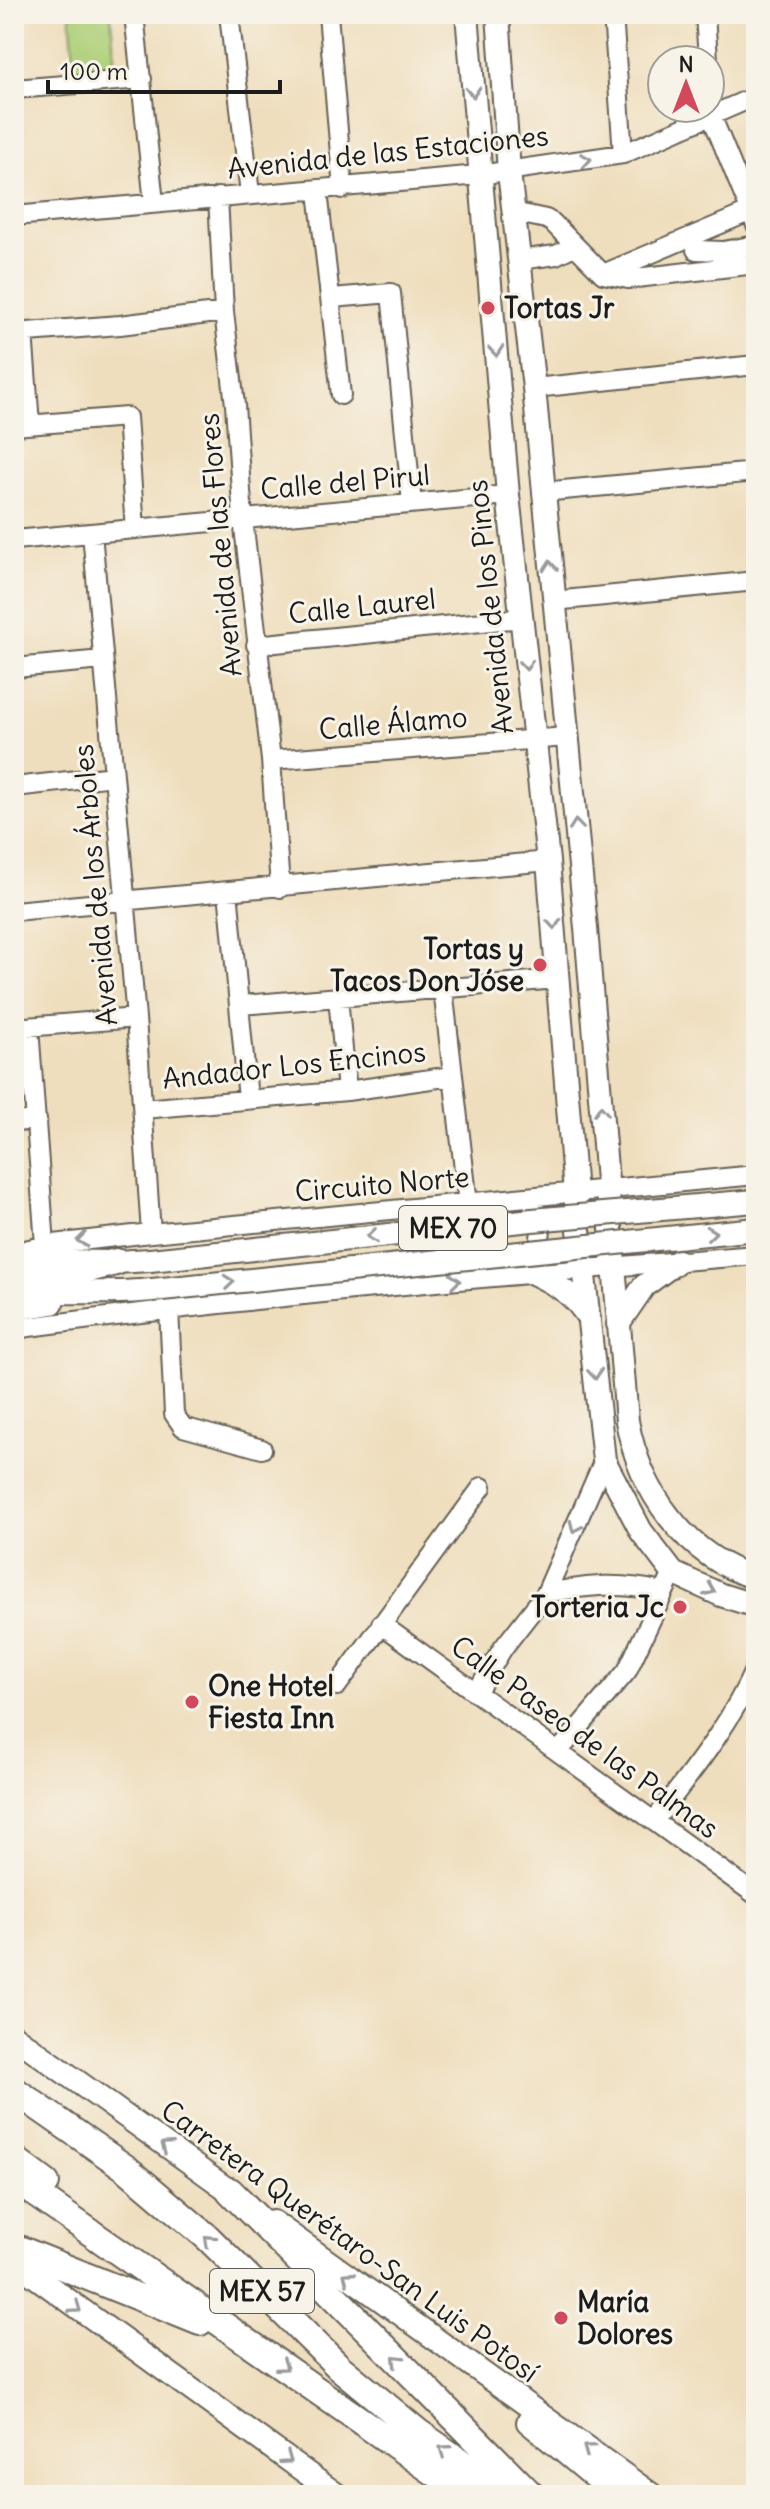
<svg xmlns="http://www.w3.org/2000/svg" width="770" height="2509" font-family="Delius,sans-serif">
	<rect width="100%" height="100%" fill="#f7f3e8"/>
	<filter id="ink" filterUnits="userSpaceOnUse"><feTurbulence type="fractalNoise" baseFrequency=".0125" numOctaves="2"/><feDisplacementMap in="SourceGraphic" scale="16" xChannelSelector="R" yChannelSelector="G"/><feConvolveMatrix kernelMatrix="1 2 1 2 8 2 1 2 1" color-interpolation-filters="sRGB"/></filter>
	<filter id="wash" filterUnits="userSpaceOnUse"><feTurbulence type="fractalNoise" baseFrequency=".006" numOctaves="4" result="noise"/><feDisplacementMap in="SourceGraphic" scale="32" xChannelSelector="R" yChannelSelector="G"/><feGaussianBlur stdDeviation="1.8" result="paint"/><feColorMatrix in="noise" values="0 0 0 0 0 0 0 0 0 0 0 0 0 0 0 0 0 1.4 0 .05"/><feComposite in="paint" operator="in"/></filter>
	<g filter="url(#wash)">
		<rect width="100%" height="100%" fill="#efdebd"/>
		<path fill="#aed079" stroke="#65764a" stroke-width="2" d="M70 14H111L115 69 75 72Z"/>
	</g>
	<g filter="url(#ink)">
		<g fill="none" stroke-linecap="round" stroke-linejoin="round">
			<g stroke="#666054" stroke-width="22">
				<path id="minor" d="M134 14 154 203
					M229 14 250 194
					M328 14 343 189
					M613 14 623 154
					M705 14 708 60
					M14 89 142 79
					M710 93 711 115 756 225
					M318 191 341 395
					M218 197 224 312 235 405 243 519 271 760 280 888
					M513 212 546 219 553 223 603 274 628 279 756 264
					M14 216 479 175 623 154 756 96
					M696 250 723 251 756 245
					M519 260 556 255 574 246
					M603 274 756 209
					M332 298 391 293 412 504
					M23 332 30 424
					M14 333 120 325 224 312
					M534 388 756 365
					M14 426 127 417 135 529
					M542 492 756 472
					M92 533 136 1018 151 1233
					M14 540 508 495
					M554 601 756 581
					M256 645 522 618
					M14 668 103 660
					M271 760 567 737
					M14 787 114 776
					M228 891 248 1099
					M14 911 548 861
					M443 989 468 1204
					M338 997 347 1091
					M241 1005 558 979
					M29 1027 45 1245
					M14 1028 136 1018
					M143 1109 347 1091 452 1076
					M14 1122 37 1120
					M534 1206 541 1230 537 1263
					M14 1253 45 1245 151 1233 756 1175
					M169 1309 174 1414 183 1427 262 1449
					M14 1329C260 1296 508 1275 756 1255
					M546 1593C591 1585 619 1582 664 1592
					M381 1624 756 1895
					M337 1686 482 1487
					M476 1693 503 1648 546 1593 604 1460
					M558 1752 627 1671 673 1573
					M654 1821C691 1773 732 1723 756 1666"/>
			</g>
			<g stroke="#666054" stroke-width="26">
				<path id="major" d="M467 14 508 495 548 861 575 1193 604 1460 641 1531 673 1573 721 1595 756 1606
					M498 14 509 172 534 388 586 928 627 1421C640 1491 685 1556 756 1578
					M14 1261 116 1262 150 1260
					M533 1273C558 1285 575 1295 589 1319
					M14 1293C60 1290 106 1295 152 1290
					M14 1309 52 1303
					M618 1324 644 1286 678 1261
					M14 2036 242 2200
					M273 2222 652 2495
					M14 2261 337 2495
					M528 2422 616 2495"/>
			</g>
			<g stroke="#666054" stroke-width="30">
				<path id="highway" d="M14 1278 85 1270 116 1262
					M14 2090 127 2169 207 2237 339 2367 419 2433 508 2495
					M14 2159 46 2183
					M14 2179 467 2495
					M230 2191 531 2495
					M14 2247 200 2322"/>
			</g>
			<use href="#minor" stroke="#fff" stroke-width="18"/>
			<use href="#major" stroke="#fff" stroke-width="22"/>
			<use href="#highway" stroke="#fff" stroke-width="26"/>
			<g stroke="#666054" stroke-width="26" stroke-linecap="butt">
				<path id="major-bridge" d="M150 1260 532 1220 756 1201
					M152 1290 756 1229"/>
			</g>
			<use href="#major-bridge" stroke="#fff" stroke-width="22"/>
		</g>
		<defs><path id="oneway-chevron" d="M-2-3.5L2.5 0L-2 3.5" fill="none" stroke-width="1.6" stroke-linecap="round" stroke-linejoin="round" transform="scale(2)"/></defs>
		<g stroke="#999">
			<use href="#oneway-chevron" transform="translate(473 92) rotate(86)"/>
			<use href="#oneway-chevron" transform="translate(586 160) rotate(-9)"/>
			<use href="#oneway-chevron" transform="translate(496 351) rotate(85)"/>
			<use href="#oneway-chevron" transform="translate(550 566) rotate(-96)"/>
			<use href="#oneway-chevron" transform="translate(526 665) rotate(85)"/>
			<use href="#oneway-chevron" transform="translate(576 825) rotate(-96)"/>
			<use href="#oneway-chevron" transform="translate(554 924) rotate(85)"/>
			<use href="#oneway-chevron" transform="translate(601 1111) rotate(-94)"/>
			<use href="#oneway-chevron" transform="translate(711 1233) rotate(-6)"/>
			<use href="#oneway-chevron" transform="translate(372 1236) rotate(174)"/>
			<use href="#oneway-chevron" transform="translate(82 1240) rotate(173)"/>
			<use href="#oneway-chevron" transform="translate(455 1281) rotate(-6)"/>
			<use href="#oneway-chevron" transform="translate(229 1282) rotate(-6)"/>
			<use href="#oneway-chevron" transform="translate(595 1374) rotate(84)"/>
			<use href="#oneway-chevron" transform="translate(575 1527) rotate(114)"/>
			<use href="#oneway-chevron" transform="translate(710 1590) rotate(23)"/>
			<use href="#oneway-chevron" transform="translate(166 2146) rotate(-144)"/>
			<use href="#oneway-chevron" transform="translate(209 2240) rotate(-137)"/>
			<use href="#oneway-chevron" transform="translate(348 2277) rotate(-144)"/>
			<use href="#oneway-chevron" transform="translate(76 2308) rotate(36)"/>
			<use href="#oneway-chevron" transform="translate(397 2360) rotate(-135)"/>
			<use href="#oneway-chevron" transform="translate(283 2366) rotate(35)"/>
			<use href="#oneway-chevron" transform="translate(588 2449) rotate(-144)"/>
			<use href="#oneway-chevron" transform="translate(444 2450) rotate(-145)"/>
			<use href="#oneway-chevron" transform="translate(287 2459) rotate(36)"/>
		</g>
	</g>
	<g fill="#d1495b" stroke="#f7f3e8" stroke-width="3">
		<circle cx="488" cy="308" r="8"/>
		<circle cx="540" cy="965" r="8"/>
		<circle cx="680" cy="1607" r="8"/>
		<circle cx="192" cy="1702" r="8"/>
		<circle cx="561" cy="2318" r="8"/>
	</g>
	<g text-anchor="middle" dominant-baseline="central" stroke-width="6" stroke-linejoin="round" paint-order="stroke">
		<g fill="#f7f3e8" stroke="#5e5c59" stroke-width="2">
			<rect x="399" y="1206" width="108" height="44" rx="6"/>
			<rect x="210" y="2269" width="104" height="44" rx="6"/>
		</g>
		<g font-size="26" font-weight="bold" fill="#1c1c1c">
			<text x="453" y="1228">MEX 70</text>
			<text x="262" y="2291">MEX 57</text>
		</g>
		<g font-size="28" fill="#1c1c1c" stroke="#f7f3e8">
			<text transform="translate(388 152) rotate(-6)">Avenida de las Estaciones</text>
			<text transform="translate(345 482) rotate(-5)">Calle del Pirul</text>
			<text transform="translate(220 545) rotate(-95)">Avenida de las Flores</text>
			<text transform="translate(362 606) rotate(-6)">Calle Laurel</text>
			<text transform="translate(490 607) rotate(-96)">Avenida de los Pinos</text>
			<text transform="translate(393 723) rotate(-5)">Calle Álamo</text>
			<text transform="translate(95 885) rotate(-95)">Avenida de los Árboles</text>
			<text transform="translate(294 1065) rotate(-6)">Andador Los Encinos</text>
			<text transform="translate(382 1184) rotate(-5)">Circuito Norte</text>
			<text transform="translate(585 1737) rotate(36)">Calle Paseo de las Palmas</text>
			<text transform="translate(350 2241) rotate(36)">Carretera Querétaro-San Luis Potosí</text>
		</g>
		<g font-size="28" font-weight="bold" fill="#1c1c1c" stroke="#f7f3e8" text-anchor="start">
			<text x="504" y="308">Tortas Jr</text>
			<text x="524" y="949" text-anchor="end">Tortas y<tspan x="524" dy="32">Tacos Don Jóse</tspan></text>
			<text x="664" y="1607" text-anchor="end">Torteria Jc</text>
			<text x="208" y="1686">One Hotel<tspan x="208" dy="32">Fiesta Inn</tspan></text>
			<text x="577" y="2302">María<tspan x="577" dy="32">Dolores</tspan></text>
		</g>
	</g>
	<rect width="770" height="2509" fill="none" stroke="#f7f3e8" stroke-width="48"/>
	<g transform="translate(686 84)"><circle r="38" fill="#f7f3e8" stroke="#9f9d96" stroke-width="2"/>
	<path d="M0-6L14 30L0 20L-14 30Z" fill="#d1495b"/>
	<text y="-12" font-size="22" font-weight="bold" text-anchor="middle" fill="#1c1c1c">N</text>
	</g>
	<path d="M48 80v12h232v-12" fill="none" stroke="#1c1c1c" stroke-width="4"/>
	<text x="60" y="80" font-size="24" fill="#1c1c1c" stroke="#f7f3e8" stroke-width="6" paint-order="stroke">100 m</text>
</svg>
